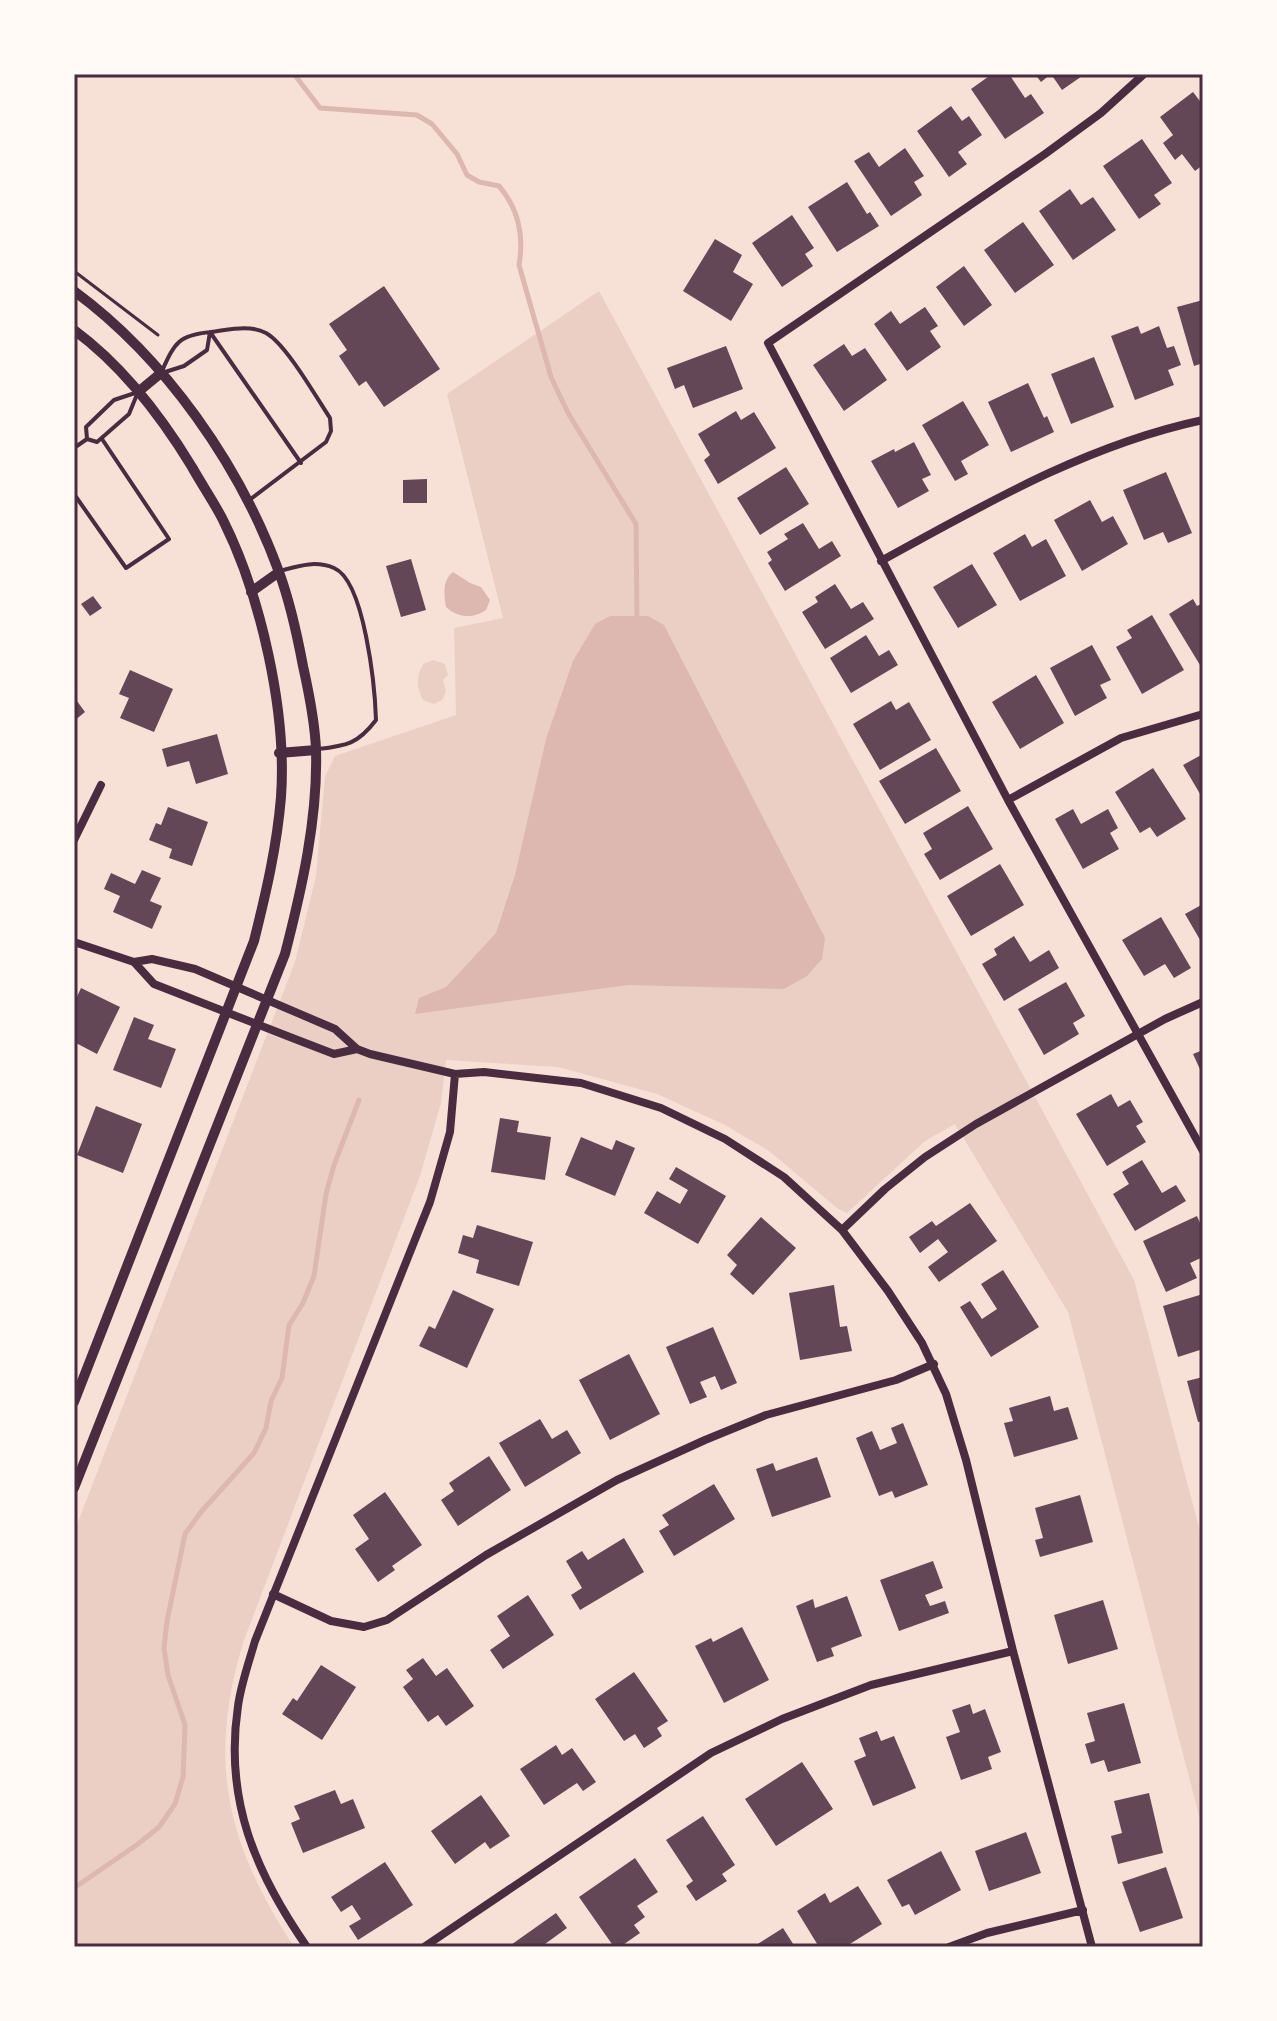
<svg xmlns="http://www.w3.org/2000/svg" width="1277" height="2021" font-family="'Work Sans',sans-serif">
	<rect width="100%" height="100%" fill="#f7e1d7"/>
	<path fill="#ebcfc5" d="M599 291 1134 1280 1203 1543V1831L1068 1312 955 1124 925 1141 847 1213 837 1208 769 1151 725 1125 657 1094 558 1067 446 1060 441 1103 420 1176 243 1643C207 1763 227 1844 294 1947H74V1532L295 962 316 876 325 776 335 756 456 715 454 628 503 618 447 394Z
		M433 660 445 664 448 675 443 680 446 691 442 700 434 704 423 700C416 687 416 677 423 664Z"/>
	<path fill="#dcb8b0" d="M453 572 470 583 481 587 490 600 486 610C473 619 458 618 446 607 444 594 442 581 453 572Z
		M610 616H648L664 625 825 938 822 959 807 976 784 989 628 985 415 1014 419 998 446 987 496 933 515 875 546 739 573 661 595 624Z"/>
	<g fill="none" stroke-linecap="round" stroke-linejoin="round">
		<path stroke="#dcb8b0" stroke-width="5" d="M294 74 320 108 417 115 432 124 457 154 467 175 479 182 499 186C518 208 524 236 519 265L551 377 568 413 636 524 637 621
			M74 1888 138 1844 159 1827 175 1804 183 1777 185 1725 168 1675 164 1648 167 1621 185 1534 201 1512 254 1453 266 1428 271 1401 282 1378 289 1325 303 1303 314 1276 326 1194 334 1165 359 1100"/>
	</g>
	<path fill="#644757" d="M992 74H1009L1025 98 1031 94 1044 113 1005 139 971 89Z
		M1035 74H1085L1062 90 1051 74 1041 82Z
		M1193 92 1203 105V165L1195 171 1182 154 1175 160 1163 143 1173 135 1160 117Z
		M951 106 962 121 969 116 982 135 958 152 967 164 949 177 917 131Z
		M1142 139 1172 183 1154 195 1161 204 1139 219 1103 166Z
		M905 148 924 176 914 182 922 195 891 216 854 161 869 152 879 167Z
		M847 182 867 214 870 212 879 226 837 252 808 207Z
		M1070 189 1081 205 1093 197 1116 230 1073 260 1039 211Z
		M792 215 814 248 805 254 813 266 782 287 752 243Z
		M1023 222 1054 265 1015 293 984 250Z
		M715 239 742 255 733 272 753 284 731 321 683 291Z
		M964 266 992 305 964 326 936 287Z
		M384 286 440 369 384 407 366 381 359 386 339 356 347 350 329 324Z
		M1203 300V363L1194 366 1177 307Z
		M925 307 938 326 930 331 941 347 907 371 874 324 891 311 900 324Z
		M1138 326 1141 334 1159 326 1167 348 1174 346 1181 365 1168 370 1174 385 1135 400 1111 336Z
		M844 344 852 356 865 348 887 380 844 411 813 365Z
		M726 346 743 389 693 408 684 385 675 389 667 368Z
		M1094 357 1114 407 1071 424 1051 374Z
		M1028 383 1044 418 1047 416 1054 432 1011 452 988 402Z
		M963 401 989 445 961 461 968 474 955 481 922 425Z
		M736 411 741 420 754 412 776 448 718 484 704 460 710 455 698 434Z
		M914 442 931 475 922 479 929 491 898 508 871 461 894 449 895 452Z
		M786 467 809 504 760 535 737 498Z
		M1166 472 1192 533 1168 543 1163 532 1144 540 1123 490Z
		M427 479V503H403V480Z
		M1090 500 1102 522 1113 516 1128 544 1082 571 1054 520Z
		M803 523 819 549 832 541 841 556 785 591 768 563 772 560 767 552 788 539 784 534Z
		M1025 534 1032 547 1046 539 1066 576 1020 601 993 553Z
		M411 559 426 610 401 617 386 566Z
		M972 564 997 605 958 628 933 587Z
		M835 584 851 609 863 602 874 619 825 649 802 612 818 602 815 597Z
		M93 596 102 608 90 616 81 604Z
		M1193 599 1197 606 1203 603V670L1169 614Z
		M1152 615 1184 670 1142 694 1116 647 1132 638 1127 630Z
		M866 635 879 656 889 650 898 665 851 693 830 658Z
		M1092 645 1111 680 1100 685 1107 698 1075 716 1050 668Z
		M130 670 173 689 154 732 120 718 129 698 119 694Z
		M1036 675 1064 723 1020 749 992 702Z
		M74 697 85 712 74 721Z
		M891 701 896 710 909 702 931 740 880 770 853 724Z
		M217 734 228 774 196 784 189 761 167 767 162 749Z
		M936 748 961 791 905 824 879 781Z
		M1203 754V799L1183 765Z
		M1153 768 1186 819 1157 837 1150 827 1140 833 1115 792Z
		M968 806 993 849 940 880 924 854 932 849 923 833Z
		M168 807 208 822 192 866 169 858 172 849 149 840 156 823 161 825Z
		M1073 809 1081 824 1108 809 1118 828 1110 833 1119 849 1083 869 1055 819Z
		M1000 864 1024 905 971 936 947 896Z
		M142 870 161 878 150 901 162 906 152 929 113 912 120 896 104 889 111 873 135 884Z
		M1203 904V945L1185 914Z
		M1161 917 1191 968 1174 978 1165 964 1144 976 1122 940Z
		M1014 936 1030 962 1049 950 1059 968 1004 1001 982 964 997 955 994 949Z
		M1066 982 1085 1016 1073 1023 1079 1034 1044 1055 1018 1009Z
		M81 988 120 1007 97 1054 74 1042V1003Z
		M134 1017 154 1025 148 1039 176 1049 161 1088 113 1070Z
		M1203 1050V1076L1193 1054Z
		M1111 1094 1118 1107 1130 1100 1143 1122 1136 1126 1146 1142 1107 1166 1076 1114Z
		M96 1106 142 1124 123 1173 77 1155Z
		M500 1118 519 1121 517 1132 551 1137 545 1180 491 1172Z
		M581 1137 612 1150 616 1140 635 1148 615 1196 565 1175Z
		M1142 1160 1162 1193 1176 1185 1186 1201 1135 1231 1113 1194 1129 1184 1122 1172Z
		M676 1167 726 1196 698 1244 644 1213 657 1191 680 1204 688 1190 669 1179Z
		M970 1203 997 1241 939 1282 928 1267 948 1252 938 1239 920 1253 909 1237 932 1221 936 1226Z
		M1197 1216 1203 1230V1257L1190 1263 1197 1278 1166 1292 1143 1241Z
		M761 1217 796 1248 753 1295 730 1274 737 1265 727 1255Z
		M477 1225 533 1242 519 1286 476 1273 479 1260 458 1253 463 1235 473 1238Z
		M1003 1270 1039 1327 991 1357 960 1307 970 1301 982 1319 997 1309 981 1284Z
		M834 1285 840 1327 847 1326 852 1351 800 1360 789 1293Z
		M453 1290 494 1309 467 1368 419 1346 429 1326 435 1329Z
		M1203 1294V1349L1178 1357 1163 1306Z
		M713 1327 737 1383 721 1390 715 1376 700 1382 707 1397 690 1404 666 1347Z
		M629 1354 660 1414 610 1440 579 1380Z
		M1203 1377V1421L1198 1422 1187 1381Z
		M1050 1396 1054 1411 1068 1407 1078 1439 1014 1457 1004 1423 1013 1421 1009 1408Z
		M540 1419 552 1439 567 1430 581 1453 525 1487 499 1443Z
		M903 1423 928 1485 895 1498 892 1491 879 1496 856 1438 872 1431 880 1450 897 1443 891 1428Z
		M489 1456 511 1490 458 1526 441 1500 454 1491 449 1483Z
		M817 1457 831 1497 772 1517 756 1469 773 1463 776 1471Z
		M714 1484 735 1519 674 1556 659 1531 669 1525 662 1515Z
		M385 1492 422 1545 392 1566 395 1570 378 1582 355 1549 369 1539 353 1515Z
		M1080 1495 1093 1542 1040 1557 1035 1540 1043 1538 1035 1508Z
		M624 1538 644 1572 580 1610 571 1595 582 1588 566 1561 582 1551 588 1560Z
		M933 1561 943 1588 925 1595 930 1606 945 1601 949 1613 899 1631 880 1580Z
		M528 1595 554 1635 503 1669 490 1650 510 1636 497 1616Z
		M847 1596 862 1636 831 1648 834 1656 817 1662 796 1606 813 1599 815 1608Z
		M1103 1600 1118 1649 1068 1664 1054 1615Z
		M742 1627 769 1680 724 1703 695 1646 711 1638 713 1642Z
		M423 1658 436 1676 447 1668 474 1706 446 1726 438 1715 428 1722 403 1687 413 1679 406 1670Z
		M321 1665 356 1687 322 1740 282 1714 293 1698 297 1701Z
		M634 1672 668 1721 657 1728 662 1736 644 1748 635 1734 624 1741 595 1699Z
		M1124 1703 1141 1763 1108 1772 1104 1760 1091 1764 1085 1744 1095 1741 1087 1713Z
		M970 1704 973 1714 985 1709 1001 1752 988 1757 992 1769 961 1780 946 1737 960 1732 952 1710Z
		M877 1731 881 1741 894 1736 916 1788 873 1806 854 1761 866 1756 859 1738Z
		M556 1745 562 1755 572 1748 596 1782 583 1791 577 1783 544 1805 520 1769Z
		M802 1762 833 1809 776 1846 745 1799Z
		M335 1790 341 1804 353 1799 365 1828 303 1853 291 1823 300 1819 294 1806Z
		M1149 1793 1163 1853 1118 1864 1111 1836 1122 1833 1114 1801Z
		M481 1795 510 1836 490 1849 485 1842 455 1864 431 1831Z
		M703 1816 735 1865 722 1874 727 1881 696 1901 686 1886 693 1881 666 1840Z
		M1026 1832 1041 1873 989 1891 975 1851Z
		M941 1851 961 1890 915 1915 909 1904 902 1907 887 1880Z
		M635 1858 658 1892 637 1906 645 1917 634 1925 640 1933 620 1947H614L579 1897Z
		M385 1862 413 1905 358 1940 349 1926 361 1919 352 1905 341 1912 331 1897Z
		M1166 1867 1183 1918 1140 1932 1122 1882Z
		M858 1886 882 1924 845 1947H819L797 1911 825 1893 830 1903Z
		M556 1913 567 1928 545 1944 547 1947H508Z
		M783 1928 795 1947H753Z"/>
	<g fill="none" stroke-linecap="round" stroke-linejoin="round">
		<path stroke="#4a2c40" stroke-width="3" d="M74 271 158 335"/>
		<path stroke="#4a2c40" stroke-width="4" d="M210 332 301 463
			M162 371C175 342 179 335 211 332 228 330 249 324 266 333 286 344 316 397 330 418L331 431 326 442 248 501
			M162 373 184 366 207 350 210 332
			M138 392 129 414 97 442 87 439 86 427 114 400Z
			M74 448 87 439
			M74 494 126 568 169 539 102 439
			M280 571C298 566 315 560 334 568 365 581 375 689 376 720 358 744 346 746 318 749"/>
		<path stroke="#4a2c40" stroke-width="8" d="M1144 74 1101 113 1045 154 768 343 1008 800 1203 1151
			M881 561C985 504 1086 445 1203 420
			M1008 800 1121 738 1203 714
			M74 840 101 785
			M74 942 134 962 154 984 295 1039 334 1054 357 1049
			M134 962 152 959 195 969 335 1029 357 1049 370 1054 455 1074 484 1072 581 1083 661 1108 725 1139 784 1177 842 1230 888 1291 922 1343 946 1394 966 1460 1013 1651 1092 1947
			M842 1230 885 1189 925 1157 976 1124 1165 1019 1203 1002
			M273 1594 331 1621 364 1627 387 1620 486 1555 617 1480 705 1440 766 1415 896 1380 934 1364
			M307 1947C255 1872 224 1799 238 1706 241 1684 249 1662 255 1641L430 1202 450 1132 455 1074
			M424 1947 711 1753 782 1719 871 1685 1013 1651
			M949 1947 987 1933 1083 1910"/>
		<path stroke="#4a2c40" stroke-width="10" d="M74 291C165 358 240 465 279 572 290 602 297 634 303 666 309 693 315 722 316 750 318 818 302 888 285 954L74 1488
			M74 330C123 366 161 416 192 467 202 485 214 502 223 520 261 596 287 712 281 797 277 846 266 893 254 941L74 1402
			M138 392 161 373
			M251 592 279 572
			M279 753 316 750"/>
	</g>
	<rect width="1277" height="2021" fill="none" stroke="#fffaf5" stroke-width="152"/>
	<rect x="76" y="76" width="1125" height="1869" fill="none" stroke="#4a2c40" stroke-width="3"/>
</svg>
